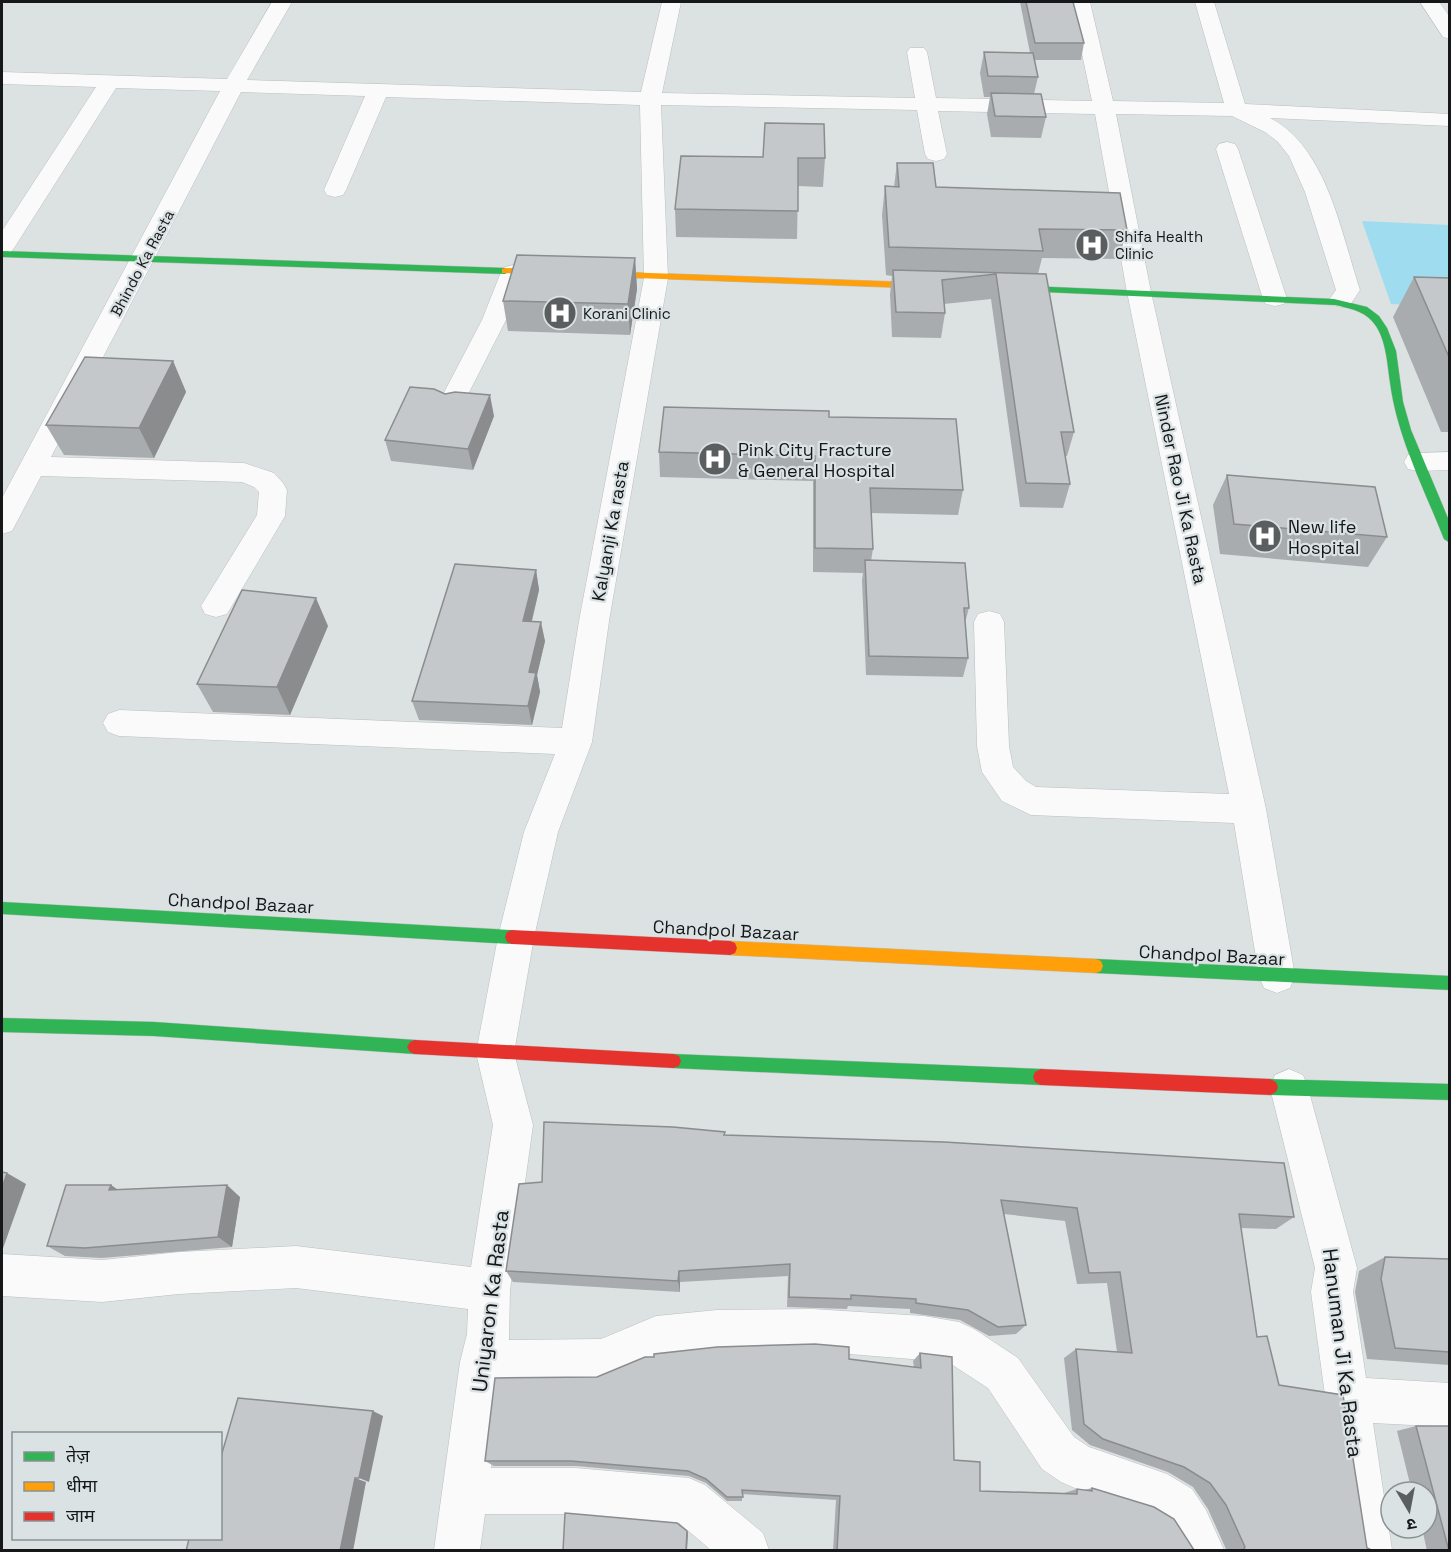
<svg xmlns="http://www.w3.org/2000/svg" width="1451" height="1552" font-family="'Space Grotesk','Noto Sans Devanagari',sans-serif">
	<rect width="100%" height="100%" fill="#dce1e2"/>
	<path fill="#a0dcef" d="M1362 221 1449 225V307L1391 304Z"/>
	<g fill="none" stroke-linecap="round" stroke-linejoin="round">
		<g stroke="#bbbfc0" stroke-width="1">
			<path id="street" d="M272 2H292L247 80 641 92 662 2H681L662 93 915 98 907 52 910 48H924L927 52 936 98 1092 101 1071 2H1090L1113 101 1224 103 1195 2H1214L1245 104 1450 114V126L1270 118C1327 147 1341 233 1360 290L1350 305 1341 307 1332 305 1329 300 1336 290 1305 192 1289 156 1278 142 1265 132 1232 116 1116 114 1151 292 1266 809 1295 976 1290 988 1277 993 1264 988 1259 976 1234 823 1031 815 1002 801 982 772 977 746 974 622 978 614 989 611 1000 614 1004 622 1009 746 1013 767 1026 781 1036 787 1229 794 1127 292 1095 114 938 111 947 154 944 159 936 161 928 159 925 154 917 110 661 105 668 278 609 621 592 742 558 832 534 937 514 1053 533 1125 510 1290 509 1340 601 1339 656 1316 717 1310 812 1309 924 1316 959 1322 974 1329 1018 1358 1074 1437 1089 1447 1167 1474 1192 1489 1206 1510 1224 1550H1177L1160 1521 1140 1509 1077 1489 1061 1482 1042 1469 988 1388 951 1364 924 1360 812 1351 717 1354 656 1360 601 1383 501 1384 491 1468H576L689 1478 705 1485 763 1533 769 1550H711L679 1523 576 1514H485L480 1550H434L460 1362 467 1334 468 1309 296 1288 179 1294 102 1302 2 1296V1254L102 1260 179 1252 296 1246 471 1267 493 1125 476 1053 498 937 524 832 555 754 119 736 108 732 103 723 108 714 119 710 562 728 579 621 644 278 640 105 386 97 346 190 343 195 335 197 327 195 324 190 365 96 241 92 51 457 244 463 274 473 283 483 287 490 285 516 227 614 216 617 205 614 201 606 257 515 259 492 254 487 242 482 41 476 12 531 2 534V498L220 91 116 88 14 248 10 253 2 255V231L96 87 2 84V72L227 79Z
				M1420 2H1439L1450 17V39L1443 37Z
				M1227 142 1235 144 1238 149 1287 299 1284 304 1275 306 1266 304 1263 299 1216 149 1219 144Z
				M513 265 521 267 525 272 506 320 460 410 451 413 442 410 438 404 482 320 501 272 505 267Z
				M1450 452V470L1418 471 1408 469 1404 462 1408 455 1418 453Z
				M1289 1069 1303 1075 1308 1088 1357 1268 1353 1292 1366 1378 1450 1383V1427L1373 1423 1392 1550H1346L1311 1292 1315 1268 1270 1088 1275 1075Z"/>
		</g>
		<g stroke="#bbbfc0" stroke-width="1">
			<path id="fast" d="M2 251 505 268 510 271 505 274 2 257Z
				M1005 285 1334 299 1367 307 1379 316 1387 328 1396 351 1403 402 1411 430 1450 523V543L1444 539C1424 488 1397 437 1390 382 1387 362 1386 336 1372 321 1362 310 1348 308 1334 305L1001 290 1000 288Z
				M2 902 512 930 517 932 519 937 517 942 512 944 2 914Z
				M1096 959 1450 976V990L1096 973 1091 971 1089 966 1091 961Z
				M2 1018 154 1022 415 1040 420 1042 423 1047 420 1052 415 1054 154 1036 2 1032Z
				M673 1054 1041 1069 1047 1072 1049 1077 1047 1082 1041 1085 673 1068 667 1066 665 1061 667 1056Z
				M1270 1079 1450 1084V1100L1270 1095 1264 1092 1262 1087 1264 1082Z"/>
		</g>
		<g stroke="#bbbfc0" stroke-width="1">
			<path id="slow" d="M505 268 935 283 940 286 935 289 502 273V269Z
				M730 941 1096 959 1101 961 1103 966 1101 971 1096 973 730 955 725 953 723 948 725 943Z"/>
		</g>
		<g stroke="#bbbfc0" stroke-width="1">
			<path id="jam" d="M512 930 730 941 735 943 737 948 735 953 730 955 512 944 507 942 505 937 507 932Z
				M415 1040 673 1054 679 1056 681 1061 679 1066 673 1068 415 1054 410 1052 407 1047 410 1042Z
				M1041 1069 1270 1079 1276 1082 1278 1087 1276 1092 1270 1095 1041 1085 1035 1082 1033 1077 1035 1072Z"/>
		</g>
		<use href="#street" fill="#fafafb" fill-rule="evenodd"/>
		<use href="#fast" fill="#30b455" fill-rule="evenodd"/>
		<use href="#slow" fill="#ff9f0a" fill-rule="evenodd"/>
		<use href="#jam" fill="#e5322d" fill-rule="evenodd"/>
	</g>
	<path fill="#a9acae" d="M1020 2H1073L1084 43 1081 60H1034L1038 77 1034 94 1046 117 1041 138 991 137 987 114 990 97H984L980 73 984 52 1030 53Z
		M681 156 825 158 823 187 798 186 797 239 676 237 675 209Z
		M897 163 936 187 1127 230 1119 259 1042 258 1038 274 1074 432 1067 456H1065L1070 484 1063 508 1020 507 991 299 944 304 945 313 941 338 892 337 890 294 892 276 886 275 882 215 885 186 894 187Z
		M635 258 637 289 630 335 508 331 503 301Z
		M1414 277 1449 278V432H1441L1393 317Z
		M173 361 186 392 154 458 64 455 46 425Z
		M494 416 473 470 391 461 385 440Z
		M829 417 963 490 958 515 871 513 873 549 871 561 969 608 965 623 968 658 963 677 866 675 862 580 863 573 813 572V481L660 477 659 452Z
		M1227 475 1387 537 1368 567 1220 554 1213 505Z
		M536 570 539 590 532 621 545 641 537 675 540 692 532 725 419 720 412 701Z
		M328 626 290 715 213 712 197 684Z
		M724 1135 1294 1217 1276 1229 1241 1228 1257 1337 1279 1385 1367 1548 1374 1551H833L836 1500 742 1494V1501H727L706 1483 689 1476 576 1466H494L485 1461 597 1377 849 1359 914 1367 913 1361 920 1353 954 1460 980 1491 1064 1493 1077 1489 1084 1490 1092 1488 1194 1550H1225L1226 1549 1208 1509 1193 1487 1168 1472 1090 1445 1072 1430 1064 1358 1076 1349 1117 1352 1107 1283 1077 1284 1065 1221 1004 1214 1026 1325 1016 1334 989 1336 960 1320 910 1313V1309L848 1306 847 1309 787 1307 788 1276 680 1282V1292L513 1282 506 1271 542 1182Z
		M111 1185 117 1190 240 1197 232 1247 102 1258 65 1256 47 1246Z
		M1385 1257 1449 1259V1365L1367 1359 1355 1292 1359 1271Z
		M1416 1426 1449 1551H1427L1422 1528H1427V1492H1412L1397 1431Z"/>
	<path fill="#8a8c8d" d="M635 258 637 289 630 335 628 304Z
		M173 361 186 392 154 458 139 428Z
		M490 395 494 416 473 470 468 449Z
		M536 570 539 590 527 640 523 621Z
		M316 598 328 626 290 715 277 687Z
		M541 622 545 641 537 675 540 692 532 725 528 706 529 672Z
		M7 1173 26 1184 2 1251V1188Z
		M111 1185 127 1196 109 1190Z
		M227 1185 240 1197 232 1247 218 1237Z
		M679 1271 680 1282V1292L678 1281Z
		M373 1411 383 1416 369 1482 359 1478Z
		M355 1478 366 1482 353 1551H340Z
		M687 1531 688 1533 687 1551H686Z"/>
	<path fill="#c5c8ca" stroke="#8a8c8d" stroke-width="1.5" d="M1026 2H1073L1084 43H1035Z
		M984 52 1033 53 1038 77 988 76Z
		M991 93 1041 94 1046 117 995 116Z
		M765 123 824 124 825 158H798V211L675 209 681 156 763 157Z
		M897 163H933L936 187 1120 193 1127 230 1039 229 1043 251 889 247 885 186 899 187Z
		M517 255 635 258 628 304 503 301Z
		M893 270 1046 274 1074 432H1061L1070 484 1026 483 996 274 942 280 945 313 896 312Z
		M1414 277 1449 278V357Z
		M85 357 173 361 139 428 46 425Z
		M410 387 434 389 445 394 455 392 490 395 468 449 385 440Z
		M664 407 829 411V417L956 419 963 490 870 488 873 549 815 548V456L659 452Z
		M1227 475 1375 487 1387 537 1234 524Z
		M865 560 965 563 969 608H964L968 658 869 656Z
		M455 564 536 570 523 621 541 622 529 672 536 673 528 706 412 701Z
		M242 590 316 598 277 687 197 684Z
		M544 1122 673 1127 725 1132 724 1135 944 1142 1284 1163 1294 1217 1239 1214 1257 1337 1267 1336 1279 1385 1343 1395 1367 1548 1374 1551H837L840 1496 742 1490 743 1497H727L706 1479 688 1471 571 1461H485L495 1378 597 1377 645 1357H654V1354L717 1347 815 1344 849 1347V1359L921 1368 920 1353 952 1357 954 1460 980 1462V1491L1077 1494V1489L1092 1491V1488L1154 1507 1174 1519 1194 1550H1243L1245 1547 1226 1505 1210 1483 1184 1467 1103 1439 1084 1424 1076 1349 1132 1353 1120 1272 1089 1273 1077 1208 1001 1200 1026 1325 998 1327 968 1310 916 1303V1299L851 1295V1299L789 1297 790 1264 679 1271 678 1281 506 1271 519 1184 542 1182Z
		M2 1172 7 1173 2 1188Z
		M66 1185H111L109 1190 227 1185 218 1237 85 1248 47 1246Z
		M1385 1257 1449 1259V1352L1395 1348 1381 1279Z
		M238 1398 373 1411 359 1478H355L340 1551H186L189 1539H220V1460Z
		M1416 1426H1449V1551Z
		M565 1513 677 1523 687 1531 686 1551H563Z"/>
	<defs>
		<g id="hospital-disc" transform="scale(1.725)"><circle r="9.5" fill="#5b5e5f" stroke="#dae2e4"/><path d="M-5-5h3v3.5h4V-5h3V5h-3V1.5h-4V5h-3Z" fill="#fff"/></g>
	</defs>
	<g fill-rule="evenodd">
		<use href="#hospital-disc" x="1092" y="245"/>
		<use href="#hospital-disc" x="560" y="313"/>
		<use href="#hospital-disc" x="715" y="459"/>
		<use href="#hospital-disc" x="1265" y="536"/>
	</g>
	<g text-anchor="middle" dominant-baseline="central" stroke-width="4.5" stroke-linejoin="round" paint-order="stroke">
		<g font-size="15" fill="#151718" stroke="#dae2e4" text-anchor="start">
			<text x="1115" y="236">Shifa Health<tspan x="1115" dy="17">Clinic</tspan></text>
			<text x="583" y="313">Korani Clinic</text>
		</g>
		<g font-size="15" fill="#151718" stroke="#dae2e4">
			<text transform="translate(142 263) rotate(-62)">Bhindo Ka Rasta</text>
		</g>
		<g font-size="18" fill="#151718" stroke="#dae2e4" text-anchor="start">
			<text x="738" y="449">Pink City Fracture<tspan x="738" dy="21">&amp; General Hospital</tspan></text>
			<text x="1288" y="526">New life<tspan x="1288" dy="21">Hospital</tspan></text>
		</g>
		<g font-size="18" fill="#151718" stroke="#dae2e4">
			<text transform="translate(1181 489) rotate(78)">Ninder Rao Ji Ka Rasta</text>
			<text transform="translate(610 531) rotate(-80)">Kalyanji Ka rasta</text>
			<text transform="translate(241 903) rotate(3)">Chandpol Bazaar</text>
			<text transform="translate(726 930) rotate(3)">Chandpol Bazaar</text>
			<text transform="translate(1212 955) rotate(3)">Chandpol Bazaar</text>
		</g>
		<g font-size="21" fill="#151718" stroke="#dae2e4">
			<text transform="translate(490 1301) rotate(-83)">Uniyaron Ka Rasta</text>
			<text transform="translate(1343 1353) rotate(83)">Hanuman Ji Ka Rasta</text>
		</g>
	</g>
	<rect width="1451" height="1552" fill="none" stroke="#151718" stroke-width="6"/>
	<rect x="12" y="1432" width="210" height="108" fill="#dae2e4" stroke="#8b9192" stroke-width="1.5"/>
	<rect x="24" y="1452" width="30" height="9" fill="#30b455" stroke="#8b9192" stroke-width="1.5"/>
	<text x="66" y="1462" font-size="18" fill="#151718">तेज़</text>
	<rect x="24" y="1482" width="30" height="9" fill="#ff9f0a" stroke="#8b9192" stroke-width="1.5"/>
	<text x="66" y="1492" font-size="18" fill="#151718">धीमा</text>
	<rect x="24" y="1512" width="30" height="9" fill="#e5322d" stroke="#8b9192" stroke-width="1.5"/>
	<text x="66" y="1522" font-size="18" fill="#151718">जाम</text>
	<g transform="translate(1409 1510) rotate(170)"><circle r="28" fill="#dae2e4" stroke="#8b9192" stroke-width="1.5"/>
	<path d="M0-4.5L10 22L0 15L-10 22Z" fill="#5b5e5f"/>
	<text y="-9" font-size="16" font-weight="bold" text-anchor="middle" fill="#151718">उ</text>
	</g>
</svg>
